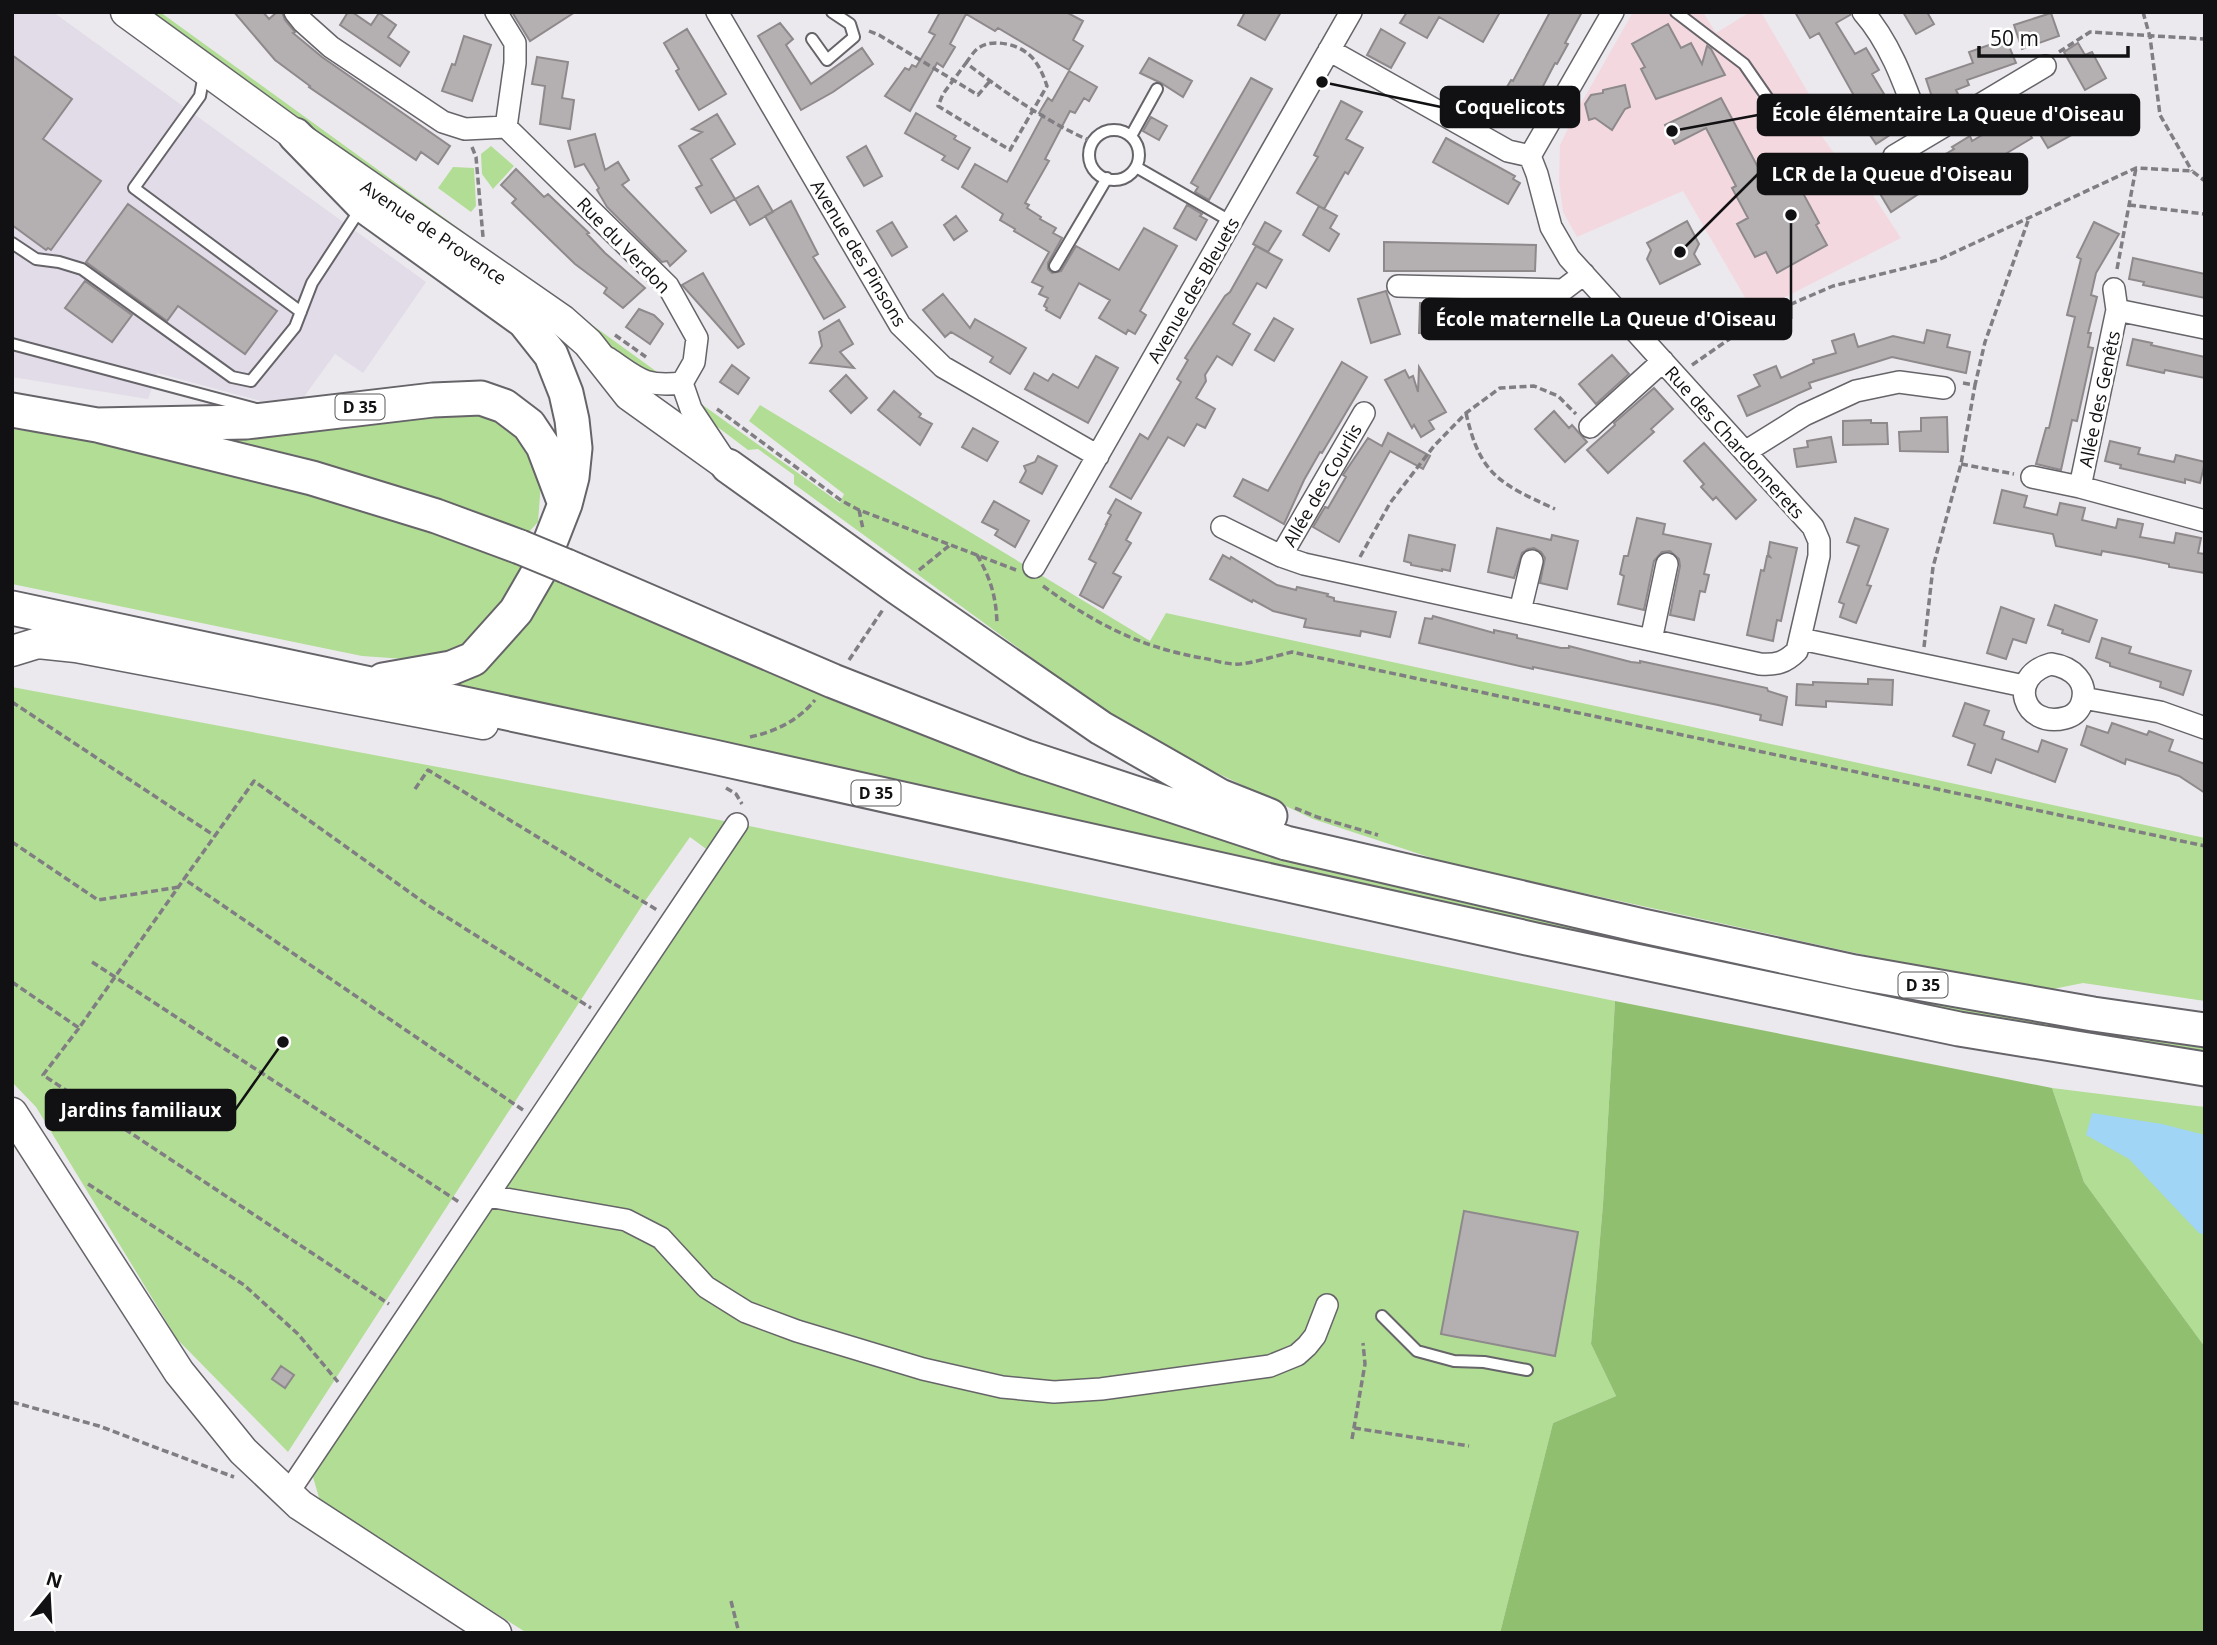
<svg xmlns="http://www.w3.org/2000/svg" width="2217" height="1645" font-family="'Open Sans',sans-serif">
	<rect width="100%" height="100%" fill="#ebe9ee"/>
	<path fill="#e1dce8" d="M12 12H53L426 282 363 373 335 354 303 398 261 401 157 373 148 399 12 377Z"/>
	<path fill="#f3d9df" d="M1633 12H1703L1716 33 1750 12H1761L1819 111 1808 117 1844 167 1856 169 1901 238 1754 313 1683 191 1577 237 1563 212 1559 181 1560 145 1575 114Z"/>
	<path fill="#b1dd94" d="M144 12H160L664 377 650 379Z
		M491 146 514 166 493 189 482 174 481 154Z
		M453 167 474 168 476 206 471 212 438 188Z
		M697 401 840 503 844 494 749 421 760 405 1150 641 1166 613 2205 838V1001L2083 983 2053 989 1919 967 1447 863 1313 819 1171 751 1103 710 794 484V475L758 449 748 450 703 416Z
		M472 411 509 425 523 439 541 483 538 522 528 533 473 510 299 456 211 436Z
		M12 429 97 441 313 493 476 549 528 569 473 645 419 660 362 656 12 584Z
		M550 578 992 758 2205 1043V1056L1905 1005 455 685 489 663Z
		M12 687 704 817 1615 1001 1603 1204 1591 1344 1616 1396 1553 1423 1500 1633H527L320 1501 313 1477 717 857 690 837 645 901 288 1452 177 1339 36 1107 12 1082Z
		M2052 1088 2205 1107V1347L2084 1182Z"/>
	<path fill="#90bf70" d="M1615 1001 2052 1088 2084 1182 2205 1347V1633H1500L1553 1423 1616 1396 1591 1344 1603 1204Z"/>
	<path fill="#a0d5f5" d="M2092 1113 2162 1124 2205 1135V1235L2199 1233 2129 1159 2086 1135Z"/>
	<path fill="#b4afb1" stroke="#8e898b" stroke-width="2" d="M234 12H263L269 19 277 12H282L285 20 295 32 293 33 322 57 450 146 438 164 421 152 416 160 309 87 310 86 275 60Z
		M348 12H352L371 25 379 13 396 25 388 37 409 52 400 66 340 25Z
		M512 12H575L530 41Z
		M940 12H1066L1083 21 1073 40 1083 46 1069 70 998 28 995 31 966 14 950 44 955 47 943 67 937 63 910 111 885 96 905 68 909 70 912 65 916 67 935 35 929 32Z
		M1245 12H1281L1265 40 1238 25Z
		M1407 12H1500L1483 42 1439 17 1427 38 1400 23Z
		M1550 12H1582L1565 43 1568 44 1557 64 1555 63 1528 115 1500 99 1511 80 1513 81Z
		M1795 12H1850V15L1836 23 1855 54 1866 48 1879 70 1872 74 1893 109 1882 116 1893 133 1876 144 1850 105 1857 101 1819 33 1810 38Z
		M1903 12H1927L1934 24 1916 34Z
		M2051 13 2059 36 2022 49 2014 25Z
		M780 23 793 39 786 45 811 84 862 48 873 64 833 92 801 110 758 36Z
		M1668 24 1681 48 1691 43 1702 64 1707 46 1711 49 1725 75 1656 99 1641 69 1645 67 1632 44Z
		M687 29 726 94 699 110 676 71 679 69 664 43Z
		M1381 29 1405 43 1391 68 1367 55Z
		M464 36 491 45 472 101 442 91 452 64 455 65Z
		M2006 39 2016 63 1967 80 1969 85 1956 90 1958 94 1934 103 1926 79 1973 63 1969 52Z
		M2078 43 2085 55 2092 52 2106 78 2085 90 2064 52Z
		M12 55 72 99 43 139 101 181 51 250 48 248 46 250 12 225Z
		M537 57 568 62 562 98 574 100 570 129 540 124 545 86 532 84Z
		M1149 58 1192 81 1183 97 1161 83 1140 73Z
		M1069 71 1097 87 1089 101 1084 98 1075 113 1070 111 1045 159 1049 161 1025 203 1029 205 1027 208 1041 217 1040 219 1056 228 1053 233 1062 238 1048 263V269L1052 273 1061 271 1076 246 1119 270 1144 228 1177 246 1140 311 1146 315 1135 334 1128 330 1126 334 1099 318 1110 300 1079 283 1060 318 1046 310 1047 308 1044 306 1048 298 1039 294 1043 287 1032 282 1049 252 1014 231 1015 229 1000 220 1003 214 962 187 975 164 1007 182 1043 115 1039 113 1048 98 1052 101Z
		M1251 78 1272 89 1209 200 1195 192 1198 187 1191 183Z
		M1625 85 1630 107 1625 109 1612 130 1595 118 1589 120 1585 104 1591 95 1603 93V90Z
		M2072 96 2090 125 2048 148 2038 131 2057 119 2050 109Z
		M1721 98 1761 173 1769 169 1779 189 1796 180 1819 223 1816 225 1827 245 1777 273 1766 252 1755 257 1737 224 1748 218 1732 188 1736 186 1706 128 1675 144 1665 125Z
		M1341 101 1362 112 1346 139 1363 148 1348 174 1345 172 1324 209 1297 193 1318 157 1314 155Z
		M916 113 956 136 954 139 970 148 958 169 942 160 945 156 905 133Z
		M717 114 735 144 711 159 735 199 711 213 696 188 702 185 679 146 702 132 692 129Z
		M1151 117 1167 126 1159 140 1143 131Z
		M2019 117 2032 138 1997 159 1994 154 1949 181 1946 176 1891 212 1873 182 1895 169 1901 180 1954 149 1952 147 1970 136 1972 141 1999 125 2000 128Z
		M595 134 605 170 618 162 629 180 622 185 686 251 670 266 667 261 662 262 607 207 597 190 599 188 584 164 575 167 568 141Z
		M1446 138 1515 176 1513 179 1520 183 1508 204 1433 162Z
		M866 146 882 176 864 186 847 157Z
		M516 169 544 197 548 194 589 233 587 234 605 253 645 288 623 308 604 293 607 288 575 264 512 203 516 199 501 185Z
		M758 186 773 212 750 225 735 199Z
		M791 201 818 254 813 257 845 307 824 319 765 216Z
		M128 204 277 311 245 354 178 306 167 321 86 262Z
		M1187 205 1202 214 1200 216 1207 220 1196 240 1174 228Z
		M1319 206 1337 216 1330 228 1339 234 1329 251 1303 235Z
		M956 216 967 231 954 240 944 225Z
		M1687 221 1699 244 1694 254 1700 264 1660 284 1647 259 1651 250 1647 243Z
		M892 222 907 247 892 256 877 231Z
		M1265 222 1281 231 1268 252 1253 244Z
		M2094 222 2119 234 2096 273 2091 295 2097 297 2088 333H2091L2088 347 2093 348 2077 421 2072 420 2061 470 2036 464 2046 428H2049L2075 317 2067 315 2081 259 2077 257Z
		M1384 242 1536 245 1535 271H1384Z
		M1256 246 1282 260 1266 288 1257 283 1233 324 1250 334 1232 365 1217 356 1205 375 1206 381 1196 398 1215 409 1205 428 1197 424 1184 446 1168 437 1131 499 1110 487 1140 434 1148 439 1181 382 1177 379 1188 360 1185 358 1225 296 1230 292Z
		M2133 258 2205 274V298L2143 285 2144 282 2129 279Z
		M703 273 744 344 738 348 682 285Z
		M85 281 132 315 112 342 65 308Z
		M1386 291 1400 334 1371 343 1358 299Z
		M943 294 970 328 975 319 1026 348 1010 374 990 362 993 357 951 332 945 337 923 310Z
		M1484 301 1570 305V332L1525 331V328H1484V332H1464V334L1419 333 1420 303H1443V307H1475V304H1484Z
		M639 309 654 315 663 324 650 344 626 327Z
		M1274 318 1293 329 1274 361 1255 350Z
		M839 320 853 344 840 352 854 368 810 363 822 346 819 332Z
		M1927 330 1950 335 1947 347 1970 352 1966 373 1892 357 1809 383 1811 388 1747 416 1738 396 1760 386 1754 375 1776 366 1781 378 1814 363 1813 360 1836 353 1832 341 1854 334 1858 347 1893 336 1924 343Z
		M2133 339 2152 343 2151 345 2205 357V378L2165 370 2164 373 2127 365Z
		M1612 355 1629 374 1596 404 1579 384Z
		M1096 356 1118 368 1088 423 1025 389 1034 373 1048 381 1053 374 1078 388Z
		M1342 362 1367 377 1322 453 1320 452 1304 480 1284 524 1234 496 1243 479 1268 491Z
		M732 365 749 378 738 394 720 382Z
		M1419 367 1446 412 1429 421 1434 429 1421 437 1414 425 1412 428 1385 380 1405 370 1409 378 1413 376 1418 392Z
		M846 375 867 398 851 413 830 391Z
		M1654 388 1673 409 1651 429 1654 432 1608 473 1587 450 1615 425 1614 423Z
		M894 391 921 414 919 417 932 424 920 445 878 410Z
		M1554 411 1569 428 1572 425 1587 442 1565 462 1535 429Z
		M1947 417 1948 452 1900 451 1899 432 1921 431V418Z
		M1871 420V423H1887L1888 444 1843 445V421Z
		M973 428 998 442 987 461 962 447Z
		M1388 433 1430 456 1423 469 1390 451 1339 542 1313 527 1325 507 1328 508 1346 477 1343 475 1368 438 1382 446Z
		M1831 437 1836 462 1797 467 1794 449 1808 447 1807 441Z
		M2110 441 2140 448 2138 454 2174 462 2176 455 2205 462 2200 483 2185 479V483L2120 468 2121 465 2105 461Z
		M1704 443 1756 500 1736 519 1716 497 1713 500 1701 487 1704 484 1684 461Z
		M1038 456 1057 466 1042 494 1020 482 1026 471 1024 466 1035 462Z
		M2002 490 2027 496 2024 507 2057 515 2060 503 2085 508 2082 520 2116 528 2118 519 2143 524 2140 537 2174 543 2176 533 2201 538 2198 553 2205 554V573L2169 567V564L2135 557 2102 551 2101 555 2056 546 2053 534 1994 523Z
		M1116 499 1141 513 1126 540 1131 543 1113 573 1121 577 1103 608 1080 595 1096 563 1089 559 1107 524H1106L1111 515 1108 513Z
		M994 501 1029 521 1015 547 995 535 998 530 982 522Z
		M1637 518 1665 524 1663 534 1711 544 1704 574 1709 575 1705 592 1700 591 1694 620 1670 615 1680 566 1679 559 1670 551 1662 552 1654 561 1644 610 1618 604 1624 576 1620 574 1624 556H1628Z
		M1855 518 1888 529 1867 585 1871 586 1856 623 1840 617 1844 604 1839 602 1859 546 1847 542Z
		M1497 528 1551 540 1552 535 1578 541 1567 589 1540 583 1545 558 1541 552 1534 548 1528 549 1522 553 1514 578 1488 572Z
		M1409 535 1455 545 1450 571 1442 569V571L1411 565V563L1404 561Z
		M1770 542 1797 548 1781 621 1777 620 1773 641 1747 635 1761 570 1764 571 1767 556 1770 557 1768 554Z
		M1223 555 1230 559 1231 557 1277 585 1296 590 1297 587 1328 594 1327 596 1334 598V601L1396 612 1390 637 1361 631 1360 636 1304 627 1306 619 1273 611 1253 600 1252 602 1210 579Z
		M2055 605 2097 620 2089 642 2062 633 2063 630 2048 625Z
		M2001 607 2034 619 2026 643 2013 639 2006 659 1987 653Z
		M1433 616 1494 633V630L1517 635V638L1561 648H1569V646L1631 662 1640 663V661L1767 688 1768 691 1787 697 1782 725 1760 720 1761 715 1718 705 1533 667V669L1419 643 1425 618 1432 619Z
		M2102 638 2131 647 2129 653 2191 671 2183 695 2160 687 2161 682 2110 666V663L2096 658Z
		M1868 679 1893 680 1892 705 1826 701V707L1796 705 1797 684 1813 685V682L1868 684Z
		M1965 703 1989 711 1984 725 2004 732 2002 739 2038 752 2042 740 2067 749 2055 782 1996 759 1991 773 1968 765 1975 744 1953 736Z
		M2112 723 2147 735 2149 731 2173 740 2169 751 2205 764V793L2179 776 2126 759 2125 764 2081 745 2087 726 2108 733Z
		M1464 1211 1578 1232 1555 1356 1441 1334Z
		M281 1366 294 1375 285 1388 272 1379Z"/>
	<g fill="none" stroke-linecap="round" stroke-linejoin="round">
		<g stroke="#666469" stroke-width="14">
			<path id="lane" d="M1676 12 1744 64 1771 103
				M812 39 827 60 854 37 850 24 832 12
				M204 74 200 96 134 188 301 312
				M1089 155a25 25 0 1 1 50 0a25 25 0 1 1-50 0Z
				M1131 136 1157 89
				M1136 167 1232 222
				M12 243 36 259 59 262 82 269 232 377 251 381 295 327 312 283 361 208
				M1055 266 1107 178
				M12 344 256 409
				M1382 1316 1417 1351 1454 1361 1484 1362 1527 1370"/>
		</g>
		<g stroke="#666469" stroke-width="24">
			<path id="street" d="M295 12 303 22 331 47 443 122 465 129 506 127 515 63V43L496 12
				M717 12 900 325 943 367 1098 456
				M1863 12C1894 47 1908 95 1924 137
				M1329 50 1508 151 1530 156
				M506 127 668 286 697 338 694 362 682 383
				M1894 156 2045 66
				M1398 286 1563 290 1584 274
				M2114 289 2117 310
				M2205 328 2117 310 2080 487 2205 521
				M608 358C639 379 643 387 682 383
				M682 383 691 409 721 454
				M1590 427 1663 361
				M1745 452 1804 415 1856 391 1899 382 1944 388
				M2032 477 2080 487
				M1222 527 1281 556 1304 564 1760 664C1776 665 1785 663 1797 651L1819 556V541L1813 527 1569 258 1551 227 1537 174 1530 156 1613 12
				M1281 556 1364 413
				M1034 567 1351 12
				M1520 611 1532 561
				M1801 639 2024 686
				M1651 640 1667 564
				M2051 664C2072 667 2090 682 2081 705 2078 712 2073 716 2065 718 2023 729 2006 676 2051 664Z
				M2083 698 2160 712 2205 728
				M488 1196 626 1220 661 1238 706 1287 746 1312 797 1331 923 1369 1002 1387 1054 1392 1101 1389 1270 1366 1297 1355 1307 1346 1315 1336 1327 1305
				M288 1493 737 824"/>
		</g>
		<g stroke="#666469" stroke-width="33">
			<path id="secondary" d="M126 12 295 135 562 320 588 343 629 395 728 466
				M12 651 38 643 76 647 483 724
				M12 1113 179 1372 243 1451 300 1505 496 1633"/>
		</g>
		<g stroke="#666469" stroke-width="37">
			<path id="primary" d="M295 135 363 205 524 321 551 355 566 393 572 420 575 448 572 477 565 504 538 573 516 611 473 659 451 668 383 680
				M12 410 97 425 312 478 436 516 520 547
				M97 425 246 422 433 400 481 398 504 406 529 425 543 446 565 504
				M728 466 897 587 1101 728 1220 796 1270 816
				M566 566 833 681 1026 757 1286 843 1643 926 1855 972 2093 1014 2205 1030
				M12 608 714 757 1536 940 1959 1029 2205 1069"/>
		</g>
		<path stroke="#807e82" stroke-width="3.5" stroke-dasharray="7 3.5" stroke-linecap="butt" d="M2143 12 2150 37 2160 115 2192 171
			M869 31 879 35 978 95 990 81
			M2059 52 2090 32 2205 39
			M966 63C970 58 974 50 980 47 993 39 1016 44 1027 53 1037 60 1043 74 1047 86L1010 150 938 106 943 94 966 63C1006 93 1046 122 1093 142
			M472 147 476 157 483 237
			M2129 205 2205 214
			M2117 269 2136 168
			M615 335 646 357
			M1692 365 1761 317 1833 286 1938 260 2136 168 2192 171 2205 181
			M1963 383 1975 385 1985 342 2028 221
			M717 409 842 501 859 510 1016 570
			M1466 413C1480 476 1501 484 1555 509
			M1961 464 2014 474
			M859 510 863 529
			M977 555C991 579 996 597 997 623
			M1360 557 1390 503 1434 446 1466 413 1500 388 1534 386 1558 396 1576 414
			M919 570 950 545
			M1043 586C1094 623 1139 647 1202 658 1214 660 1228 665 1240 664 1257 662 1275 656 1292 652L2205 846
			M1924 647 1933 567 1961 464 1975 385
			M849 660 884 608
			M12 702 215 836
			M750 737C774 732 798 721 815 700
			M726 788 736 794 742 804
			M415 789 428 770 657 910
			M1295 808 1317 817 1378 835
			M12 842 98 900 179 887
			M92 962 459 1202
			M12 982 79 1028 184 879
			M79 1028 43 1075 389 1304
			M523 1110 184 879 254 781 426 904 591 1008
			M88 1184 244 1285 298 1334 338 1382
			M12 1402 99 1426 234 1477
			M1354 1428 1469 1446
			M1352 1439 1365 1364 1363 1343
			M731 1601 739 1633"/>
		<use href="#lane" stroke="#fff" stroke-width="10"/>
		<use href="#street" stroke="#fff" stroke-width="21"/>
		<use href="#secondary" stroke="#fff" stroke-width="30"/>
		<use href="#primary" stroke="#fff" stroke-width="33"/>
		<g stroke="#666469" stroke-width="37" stroke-linecap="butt">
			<path id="primary-bridge" d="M520 547 566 566"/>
		</g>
		<use href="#primary-bridge" stroke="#fff" stroke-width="33"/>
	</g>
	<g text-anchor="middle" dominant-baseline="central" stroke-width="6" stroke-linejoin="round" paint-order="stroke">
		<g fill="#fff" stroke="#585859" stroke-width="2">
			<rect x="335.5" y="394.5" width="49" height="25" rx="5"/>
			<rect x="851.5" y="780.5" width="49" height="25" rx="5"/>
			<rect x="1898.5" y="972.5" width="49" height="25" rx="5"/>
		</g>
		<g font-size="16" font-weight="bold" fill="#111012">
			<text x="360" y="407">D 35</text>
			<text x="876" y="793">D 35</text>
			<text x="1923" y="985">D 35</text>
		</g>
		<g font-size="18" fill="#111012" stroke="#fff">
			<text transform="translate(434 232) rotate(34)">Avenue de Provence</text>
			<text transform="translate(624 245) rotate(46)">Rue du Verdon</text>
			<text transform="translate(859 253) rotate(59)">Avenue des Pinsons</text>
			<text transform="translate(1193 290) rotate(-60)">Avenue des Bleuets</text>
			<text transform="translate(2099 399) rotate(-78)">Allée des Genêts</text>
			<text transform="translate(1735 442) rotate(48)">Rue des Chardonnerets</text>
			<text transform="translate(1322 485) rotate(-60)">Allée des Courlis</text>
		</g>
	</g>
	<path fill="none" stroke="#111012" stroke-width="2.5" d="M1322 82L1441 107M1672 131L1758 115M1680 252L1758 174M1791 215L1791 319M283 1042L235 1110"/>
	<g fill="#111012" stroke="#fff" stroke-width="2.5">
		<circle cx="1322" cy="82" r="7"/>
		<circle cx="1672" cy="131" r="7"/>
		<circle cx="1680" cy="252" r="7"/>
		<circle cx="1791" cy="215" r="7"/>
		<circle cx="283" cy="1042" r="7"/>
	</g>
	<g fill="#111012" stroke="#111012" stroke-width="2.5">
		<rect x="1441" y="87" width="138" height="40" rx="7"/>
		<rect x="1758" y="95" width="381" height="40" rx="7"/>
		<rect x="1758" y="154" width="269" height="40" rx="7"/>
		<rect x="1422" y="299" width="369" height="40" rx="7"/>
		<rect x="46" y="1090" width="189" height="40" rx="7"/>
	</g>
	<g font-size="19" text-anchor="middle" font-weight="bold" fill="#fff">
		<text x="1510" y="114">Coquelicots</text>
		<text x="1948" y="121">École élémentaire La Queue d'Oiseau</text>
		<text x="1892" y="181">LCR de la Queue d'Oiseau</text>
		<text x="1606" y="326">École maternelle La Queue d'Oiseau</text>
		<text x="141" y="1117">Jardins familiaux</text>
	</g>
	<rect width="2217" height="1645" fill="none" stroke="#111012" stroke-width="28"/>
	<g transform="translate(49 1596) rotate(18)" stroke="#ffffff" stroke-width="5" paint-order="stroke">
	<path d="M0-5L12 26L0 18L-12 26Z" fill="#111012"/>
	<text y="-10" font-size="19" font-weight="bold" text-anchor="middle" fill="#111012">N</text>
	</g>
	<path d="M1979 46v10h149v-10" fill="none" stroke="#111012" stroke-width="3.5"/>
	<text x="1990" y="46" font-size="21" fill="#111012" stroke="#ffffff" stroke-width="5" paint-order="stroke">50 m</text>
</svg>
